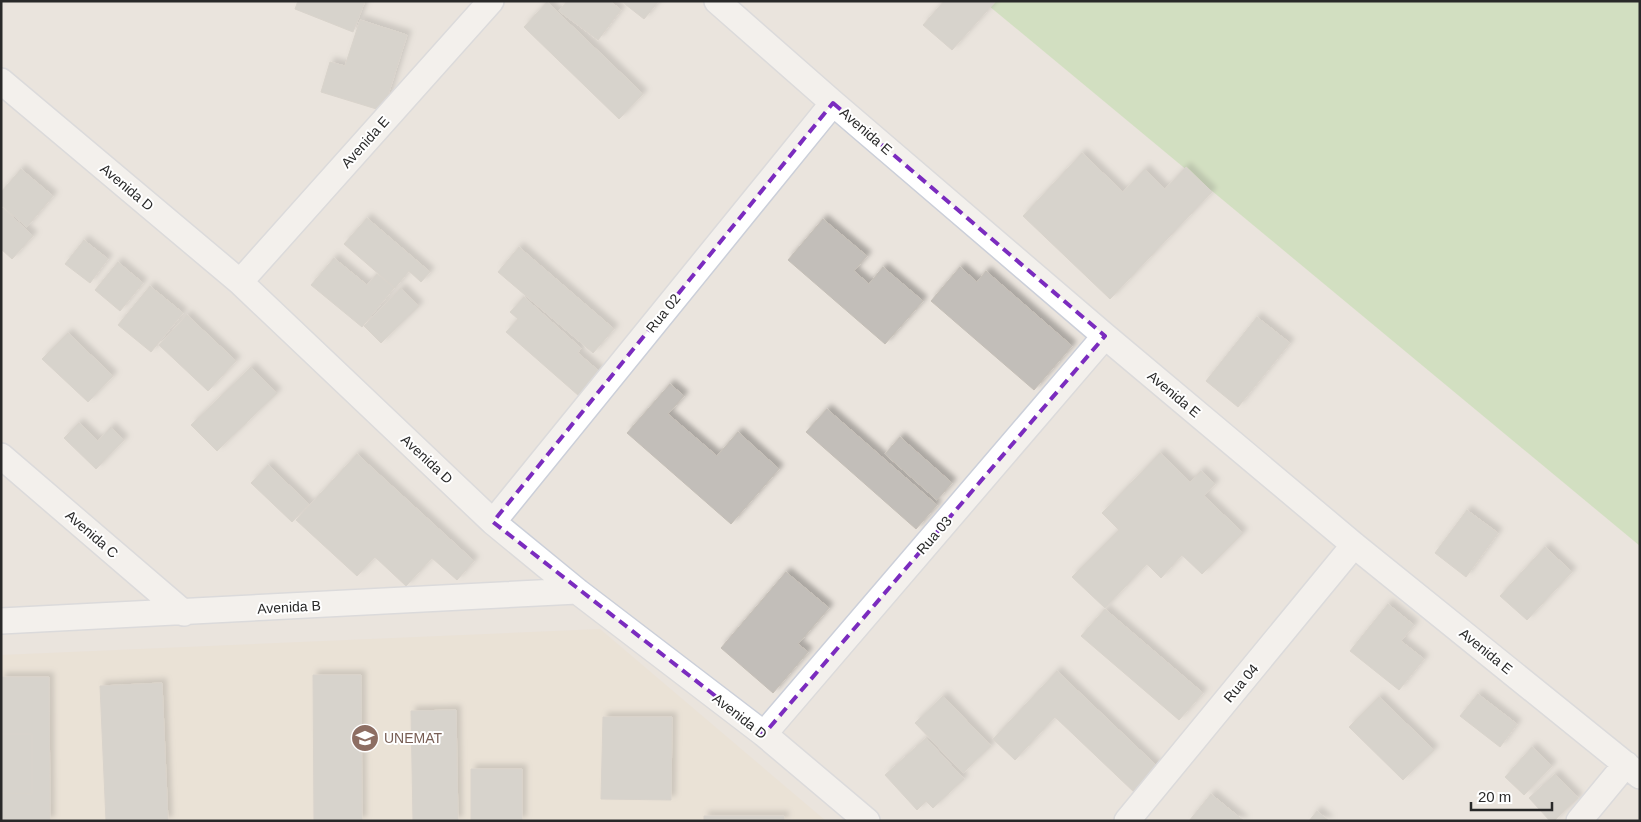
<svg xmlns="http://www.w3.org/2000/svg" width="1641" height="822" font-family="Helvetica,sans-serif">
	<defs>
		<filter id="shadow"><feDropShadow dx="4.5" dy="-4.5" stdDeviation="2.5" flood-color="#0004"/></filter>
	</defs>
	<rect width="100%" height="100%" fill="#eae4dd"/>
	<path fill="#eadfce" d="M600 629 826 821H1V655Z"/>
	<path fill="#b7daa0" d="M983 1H1640V546Z"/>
	<path fill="#c2beb9" stroke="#c5bfb7" filter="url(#shadow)" d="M298 1H365L353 32 295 9Z
		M567 1H610L621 10 598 40 559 11Z
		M621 1H659L644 19Z
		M944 1H995V2L952 50 923 25Z
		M547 2 643 94 619 119 524 27Z
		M360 20 407 35 383 111 321 92 330 62 345 66Z
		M1082 153 1123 192 1145 169 1165 189 1186 167 1212 192 1110 299 1023 216Z
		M21 169 53 196 27 227 1 205V192Z
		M3 208 33 236 12 259 1 249V210Z
		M367 218 430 272 421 282 409 271 395 288 344 244Z
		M823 219 867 256 854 271 869 284 883 267 923 301 885 344 788 260Z
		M84 240 108 259 90 283 65 264Z
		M519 247 614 329 593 353 498 272Z
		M334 258 367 285 377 274 394 288 362 327 311 285Z
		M118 262 143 283 120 311 95 290Z
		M960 267 977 282 986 271 1072 346 1034 390 931 301Z
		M150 286 183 313 151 352 118 325Z
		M401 288 419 306 381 343 364 326Z
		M524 297 581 348 578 353 600 372 579 396 506 332 518 319 510 312Z
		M187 315 236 361 208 391 159 345Z
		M1257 317 1290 343 1238 407 1206 381Z
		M68 333 113 376 88 402 42 359Z
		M251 367 277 393 217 451 191 425Z
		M670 384 684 396 668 414 717 456 738 432 779 469 731 524 627 433Z
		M827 409 937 505 916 529 806 432Z
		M79 423 98 441 111 427 124 440 96 469 64 438Z
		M900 437 952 483 937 500 885 454Z
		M1160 453 1190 482 1201 471 1215 484 1204 496 1243 533 1202 574 1182 555 1161 578 1147 564 1105 608 1072 577 1119 530 1102 513Z
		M357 454 474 561 457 580 432 558 406 586 375 557 357 576 296 520Z
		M268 465 309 504 292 522 251 483Z
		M1467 510 1498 533 1466 577 1435 553Z
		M1545 547 1572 572 1527 620 1500 596Z
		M786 572 829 608 798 644 808 652 773 693 721 648Z
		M1388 604 1414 625 1401 641 1424 659 1399 690 1350 651Z
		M1105 609 1203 693 1179 720 1081 636Z
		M1057 671 1160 769 1136 794 1055 717 1015 760 993 739Z
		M313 675H361L362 821H314Z
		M1 677H49L50 821H1Z
		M162 683 168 821H106L100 686Z
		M1478 694 1517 724 1500 747 1460 716Z
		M943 696 991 746 963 773 915 723Z
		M1379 697 1434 750 1403 780 1349 727Z
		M456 710 458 821H413L411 711Z
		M603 717H672L671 800 601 799Z
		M1 734H32V794L1 793Z
		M926 738 964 779 933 808 926 801 917 810 885 775Z
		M1532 747 1552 766 1524 795 1505 777Z
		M471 769H522V821H471Z
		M1555 774 1578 798 1554 821H1550L1529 798Z
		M1211 794 1244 821H1189Z
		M1317 811 1329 821H1309Z
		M704 816H784V821H704Z"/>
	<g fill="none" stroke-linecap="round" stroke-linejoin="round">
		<g stroke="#cbcfd9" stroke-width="28">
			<path id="minor" d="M717 1 833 103 1105 336 1354 545 1640 776
				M1 81 240 282 493 522 577 591 764 734 867 821
				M240 282 491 1
				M1 456 184 613
				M493 522 833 103
				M1 621 577 591
				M764 734 1105 336
				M1127 821 1354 545
				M1579 821 1626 764"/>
		</g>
		<use href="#minor" stroke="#fff" stroke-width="25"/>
	</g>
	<path d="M0 0H1641V822H0ZM833 103 1105 336 764 734 493 522Z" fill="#eae4dd" fill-opacity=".55" fill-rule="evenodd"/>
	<path fill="none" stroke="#7b2cbf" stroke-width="4" stroke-dasharray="10 6" stroke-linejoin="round" d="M833 103 1105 336 764 734 493 522Z"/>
	<defs>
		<g id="university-disc" transform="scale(1.4375)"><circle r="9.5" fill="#8d6e63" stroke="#fff"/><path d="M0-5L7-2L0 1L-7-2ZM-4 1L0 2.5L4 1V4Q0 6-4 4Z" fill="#fff"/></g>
	</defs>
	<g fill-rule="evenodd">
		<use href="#university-disc" x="365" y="738"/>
	</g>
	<g text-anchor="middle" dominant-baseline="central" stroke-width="4" stroke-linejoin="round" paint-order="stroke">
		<g font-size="14" fill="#292929" stroke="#fff">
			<text transform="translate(866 131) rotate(41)">Avenida E</text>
			<text transform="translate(365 142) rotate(-48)">Avenida E</text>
			<text transform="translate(127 187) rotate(40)">Avenida D</text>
			<text transform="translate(663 313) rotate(-51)">Rua 02</text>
			<text transform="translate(1174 394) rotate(40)">Avenida E</text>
			<text transform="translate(427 459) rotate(43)">Avenida D</text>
			<text transform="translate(92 534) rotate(41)">Avenida C</text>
			<text transform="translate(934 535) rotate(-49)">Rua 03</text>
			<text transform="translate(289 607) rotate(-3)">Avenida B</text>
			<text transform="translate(1486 651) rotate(39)">Avenida E</text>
			<text transform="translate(1241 683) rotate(-50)">Rua 04</text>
			<text transform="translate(740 716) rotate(38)">Avenida D</text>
		</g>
		<g font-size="14" fill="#785e54" stroke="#fff" text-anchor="start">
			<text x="384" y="738">UNEMAT</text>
		</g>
	</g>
	<rect width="1641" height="822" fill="none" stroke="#292929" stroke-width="5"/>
	<path d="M1471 802v8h81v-8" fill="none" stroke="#292929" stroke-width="2.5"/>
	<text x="1478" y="802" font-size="15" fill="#292929" stroke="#ffffff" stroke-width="4" paint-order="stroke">20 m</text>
</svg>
